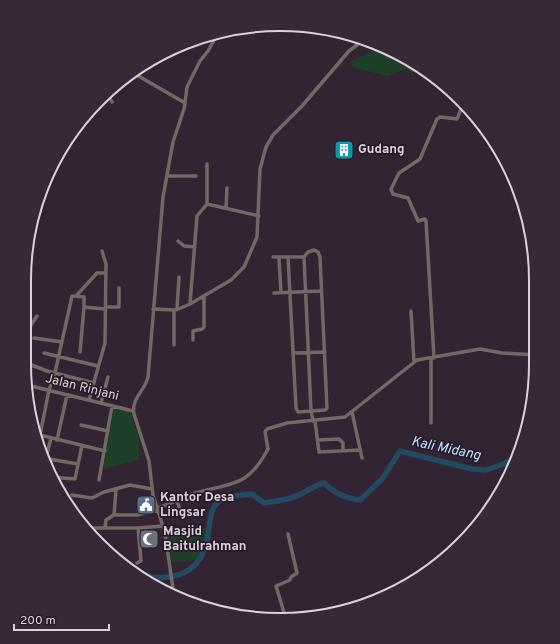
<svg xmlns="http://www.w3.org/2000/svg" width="560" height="644" font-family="Overpass,sans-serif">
	<rect width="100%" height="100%" fill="#332433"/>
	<path fill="#1e3f29" d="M381 47 393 51 426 75 404 70 387 76 352 67 350 62Z
		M114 407 130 411 139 438V460L103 469Z
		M207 528 205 545 196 560 172 563 168 536Z"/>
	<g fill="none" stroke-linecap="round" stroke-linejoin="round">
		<path stroke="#224a60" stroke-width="5.5" d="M139 576C174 582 202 574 208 536 210 525 209 512 217 503 224 496 242 495 252 494L264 503C277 501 290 500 301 494 309 490 315 485 324 483 335 493 344 498 360 500L383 478 400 451 472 469 486 470 504 464 518 456"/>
		<path stroke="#736864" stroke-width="3.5" d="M135 74 185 103
			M107 93 112 102
			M167 176H196
			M207 204 259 216
			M226 208 227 188
			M178 241 184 246 195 247
			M273 257H304
			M288 257 296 408 298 412 325 410 327 408 320 257 318 252 314 250 308 252 304 257 311 411 313 421
			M279 258 281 293
			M274 293 320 291
			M76 296 97 273H106
			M190 304 197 216 207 204V164
			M106 307H119V288
			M153 309 176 310 190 304 231 280 244 267 257 237 260 169 266 147 273 135 302 106 349 51 361 42
			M177 309 179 277
			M411 311 414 362
			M25 334 37 316
			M34 338 62 342
			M193 340V331L202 329 204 327V297
			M174 345V310
			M80 352 84 307 105 309
			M44 353 98 366
			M293 353 325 352
			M434 358 426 221 425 219 418 221 408 198 393 194 391 189 399 173 420 159 437 119 440 117 457 119 463 104
			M24 362 47 371 94 383
			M27 385 133 411
			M89 400 105 343 106 264 102 251
			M101 403 108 377
			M352 412 362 458
			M315 421 319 452 360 450
			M431 423V358
			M81 425 108 431
			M40 435 49 390 55 373 72 296 84 297V307
			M57 440 67 395
			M317 440 339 439 343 443V451
			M37 443 40 435 105 451
			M43 458 78 464
			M46 458 51 438
			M48 472 51 459
			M50 477 75 479 82 445
			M99 480 112 406
			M72 495 92 498 104 492 130 485 152 489
			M177 501 183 518
			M157 508C169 505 180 498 192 494 230 482 246 490 268 449L265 432 267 429 287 423 345 417 417 360 480 349 502 353 536 355
			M114 515H137L158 510
			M476 525H477
			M105 527 106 520 114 515 116 490
			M84 528H138L163 526
			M137 563 141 561 138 528
			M174 596 165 533 153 495 149 461 134 414C131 398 145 391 148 377L163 197 173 142 184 109 187 87 200 61 208 51 217 35
			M286 619 276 586 290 580 291 577 297 573 288 534"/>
	</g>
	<defs>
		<g id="building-square" transform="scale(1)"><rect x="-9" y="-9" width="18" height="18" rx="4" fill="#0f9aa8" stroke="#291a29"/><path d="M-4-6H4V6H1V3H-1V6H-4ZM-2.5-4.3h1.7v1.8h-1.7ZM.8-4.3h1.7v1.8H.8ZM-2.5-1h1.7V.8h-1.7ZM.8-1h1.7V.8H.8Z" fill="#fff"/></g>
		<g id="civic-square" transform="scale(1)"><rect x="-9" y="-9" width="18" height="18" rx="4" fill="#5c6f8a" stroke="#291a29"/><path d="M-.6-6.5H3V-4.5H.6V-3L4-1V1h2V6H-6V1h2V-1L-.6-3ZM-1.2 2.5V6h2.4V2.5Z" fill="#fff"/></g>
		<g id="mosque-square" transform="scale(1)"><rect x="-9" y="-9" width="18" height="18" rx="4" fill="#6b7280" stroke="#291a29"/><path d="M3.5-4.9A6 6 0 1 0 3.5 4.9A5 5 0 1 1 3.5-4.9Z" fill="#fff"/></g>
	</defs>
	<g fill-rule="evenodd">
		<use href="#building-square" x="344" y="150"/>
		<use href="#civic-square" x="146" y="505"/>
		<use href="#mosque-square" x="149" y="539"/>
	</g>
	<g text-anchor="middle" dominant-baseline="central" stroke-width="3.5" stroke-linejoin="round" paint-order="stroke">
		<g font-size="13" font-weight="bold" fill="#dcd1db" stroke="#291a29" text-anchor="start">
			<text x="358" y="150">Gudang</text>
			<text x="160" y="498">Kantor Desa<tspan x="160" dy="15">Lingsar</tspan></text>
			<text x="163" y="532">Masjid<tspan x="163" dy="15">Baitulrahman</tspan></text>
		</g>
		<g font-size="13" fill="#dcd1db" stroke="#291a29">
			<text transform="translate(82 388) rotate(14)">Jalan Rinjani</text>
		</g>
		<g font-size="14" font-style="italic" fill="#bde4fc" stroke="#291a29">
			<text transform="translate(446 449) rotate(12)">Kali Midang</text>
		</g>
	</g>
	<path d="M0 0H560V644H0ZM280 31H280A249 249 0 0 1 529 280V364A249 249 0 0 1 280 613H280A249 249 0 0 1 31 364V280A249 249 0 0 1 280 31Z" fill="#372937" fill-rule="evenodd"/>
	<path fill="none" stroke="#dcd1db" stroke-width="2" d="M280 31H280A249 249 0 0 1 529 280V364A249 249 0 0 1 280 613H280A249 249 0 0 1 31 364V280A249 249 0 0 1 280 31Z"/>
	<path d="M14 624v6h95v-6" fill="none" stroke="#dcd1db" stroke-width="2"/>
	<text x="20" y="624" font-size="12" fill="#dcd1db" stroke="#291a29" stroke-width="3" paint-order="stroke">200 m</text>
</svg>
